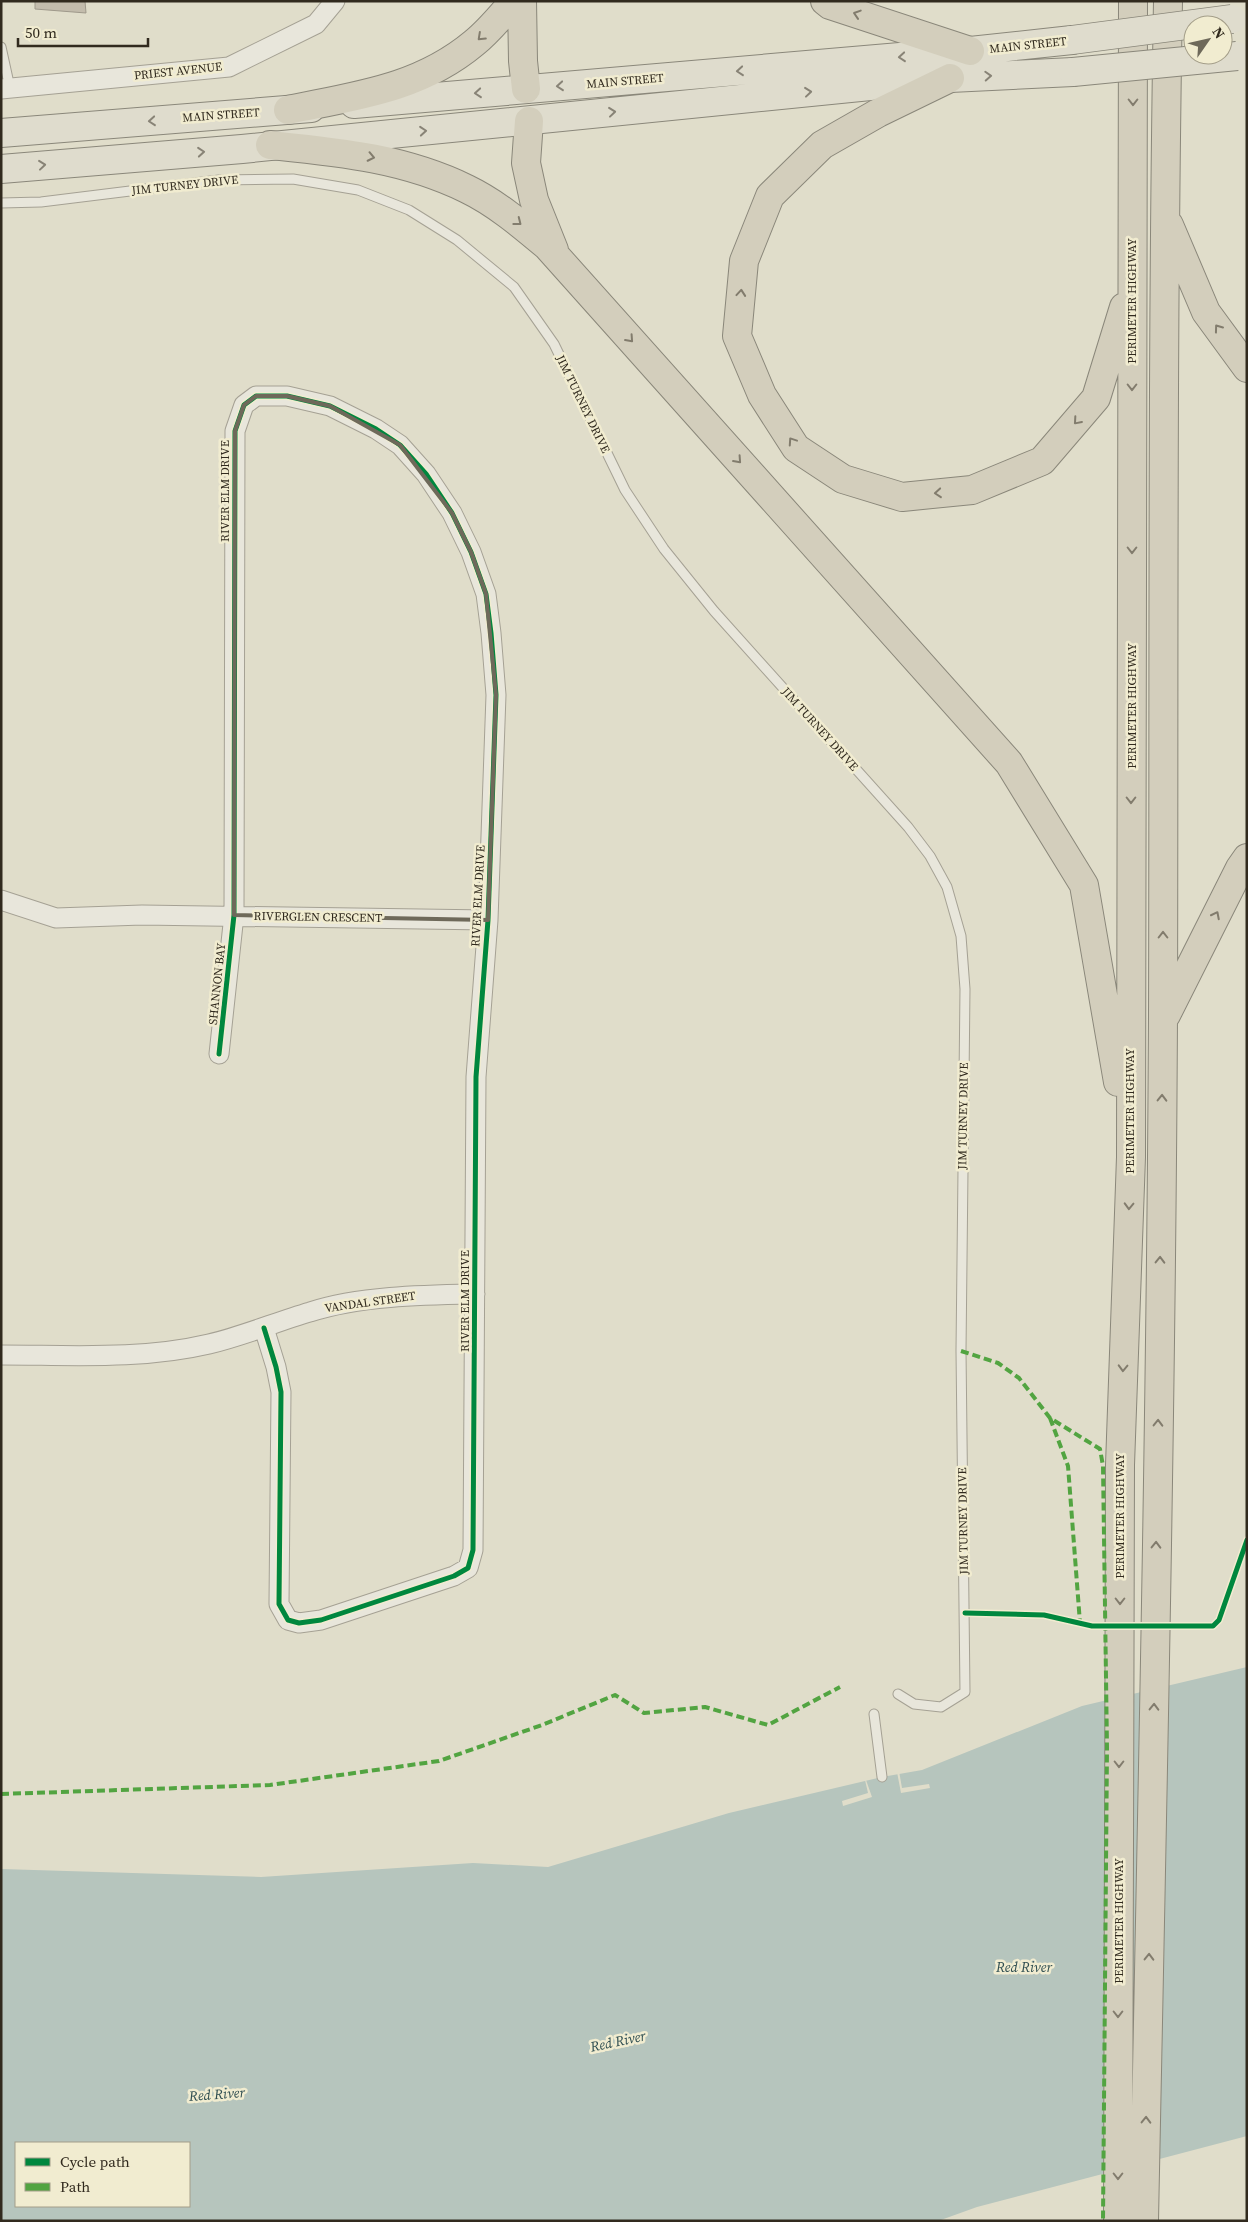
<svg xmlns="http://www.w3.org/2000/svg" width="1248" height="2222" font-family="'Source Serif 4',serif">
	<rect width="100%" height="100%" fill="#e0ddca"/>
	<path fill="#b6c5bd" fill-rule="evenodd" d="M1247 1667V2136L977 2207 938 2221H1V1869L261 1877 473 1863 548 1867 729 1813 882 1777 922 1770 1082 1706ZM16 2143H189V2206H16Z"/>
	<path fill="#e0ddca" d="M899 1771 902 1788 929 1784 930 1788 901 1793 897 1772Z
		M865 1780H866L872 1797 843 1806 842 1801 868 1793Z"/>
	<path fill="#c3bcac" stroke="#9f998b" d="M35 1H85L86 13 35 9Z"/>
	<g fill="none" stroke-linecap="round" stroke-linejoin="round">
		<g stroke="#a5a194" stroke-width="11">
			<path id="lane" d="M1 47 10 88
				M1 203 41 202 219 180 293 179 358 190 409 210 457 240 514 287 554 344 625 490 664 549 714 611 908 827 930 856 947 887 961 936 965 989 961 1351 965 1692 941 1707 914 1704 898 1694
				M874 1714 882 1777"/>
		</g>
		<g stroke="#a5a194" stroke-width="21">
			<path id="street" d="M1 89 229 67 316 24 335 1
				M1 900 56 918 142 915 488 920
				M219 1054 234 915 235 431 244 405 256 396H287L330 406 376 429 400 445 426 474 452 513 471 552 486 594 491 633 496 695 488 920 476 1077 473 1550 468 1568 454 1576 321 1620 299 1623 288 1620 279 1604 281 1392 276 1367 264 1328
				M1 1355C71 1355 141 1360 209 1344 243 1336 276 1322 310 1312 359 1296 423 1295 475 1294"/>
		</g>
		<g stroke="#8a877a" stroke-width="30">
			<path id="primary" d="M354 104 970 51 1072 40
				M1 133 311 108
				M1 169 242 149 950 78 1073 72"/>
		</g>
		<g stroke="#8a877a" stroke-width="30">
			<path id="highway" d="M522 1 523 61 526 89
				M825 1 830 5 970 51
				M950 78 878 113 822 145 770 196 744 261 737 336 762 395 796 448 843 479 902 497 972 490 1042 461 1096 398 1124 307
				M288 110C355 96 419 89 474 43 489 31 501 16 514 1
				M529 121 526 163 534 200 554 250
				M270 145C338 152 404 158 467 189 496 203 522 225 547 246L1009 763 1084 885 1118 1082
				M1169 225 1206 312 1247 368
				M1166 1015 1240 868 1247 858
				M1118 2221 1120 1465 1131 1157 1133 1
				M1144 2221C1152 1819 1161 1418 1163 1016 1164 678 1162 340 1168 1"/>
		</g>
		<use href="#lane" stroke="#e8e6db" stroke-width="9"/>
		<use href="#street" stroke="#e8e6db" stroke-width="19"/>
		<use href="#primary" stroke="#dfdccd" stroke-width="28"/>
		<use href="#highway" stroke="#d3cebc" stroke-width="28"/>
		<g stroke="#8a877a" stroke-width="30" stroke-linecap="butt">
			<path id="primary-bridge" d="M1072 40 1232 19
				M1073 72 1237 56"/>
		</g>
		<use href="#primary-bridge" stroke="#dfdccd" stroke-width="28"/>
		<path stroke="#52a441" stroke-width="4" stroke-dasharray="8 4" stroke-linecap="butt" d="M961 1351 998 1363 1019 1378 1050 1418 1100 1449 1103 1466 1107 1748 1103 2221
			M1050 1418 1068 1466 1080 1623
			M1 1794 270 1785 439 1761 542 1725 615 1695 644 1713 705 1707 768 1725 840 1687"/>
		<g stroke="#f1ecd0" stroke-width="8">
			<path id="cycleway" d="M219 1054 234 915 235 431 244 405 256 396H287L330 406 376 429 400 445 426 474 452 513 471 552 486 594 491 633 496 695 488 920 476 1077 473 1550 468 1568 454 1576 321 1620 299 1623 288 1620 279 1604 281 1392 276 1367 264 1328
				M965 1613 1044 1615 1092 1626H1213L1219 1620 1247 1540"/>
		</g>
		<use href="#cycleway" stroke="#00873e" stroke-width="5"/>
	</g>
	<defs><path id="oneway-chevron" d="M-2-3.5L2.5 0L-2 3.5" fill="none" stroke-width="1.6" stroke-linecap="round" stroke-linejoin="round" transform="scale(1.25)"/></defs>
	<g stroke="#827c6d">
		<use href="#oneway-chevron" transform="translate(857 14) rotate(-162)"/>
		<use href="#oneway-chevron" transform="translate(481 37) rotate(137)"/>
		<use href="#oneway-chevron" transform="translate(1133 102) rotate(90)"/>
		<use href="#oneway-chevron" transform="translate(371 157) rotate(12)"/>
		<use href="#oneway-chevron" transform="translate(518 222) rotate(38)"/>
		<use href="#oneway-chevron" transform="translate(741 293) rotate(-85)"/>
		<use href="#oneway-chevron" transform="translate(1218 328) rotate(-126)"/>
		<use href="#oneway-chevron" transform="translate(630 339) rotate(48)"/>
		<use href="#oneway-chevron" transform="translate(1132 387) rotate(90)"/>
		<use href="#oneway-chevron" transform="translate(1077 421) rotate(131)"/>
		<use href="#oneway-chevron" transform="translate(792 441) rotate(-124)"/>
		<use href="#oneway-chevron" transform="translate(738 460) rotate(48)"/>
		<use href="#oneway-chevron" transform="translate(938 493) rotate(175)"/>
		<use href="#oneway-chevron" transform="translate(1132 550) rotate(90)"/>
		<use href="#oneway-chevron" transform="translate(1131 800) rotate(90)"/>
		<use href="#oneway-chevron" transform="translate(1216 915) rotate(-63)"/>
		<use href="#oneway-chevron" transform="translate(1163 935) rotate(-90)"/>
		<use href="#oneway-chevron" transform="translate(1162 1098) rotate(-89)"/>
		<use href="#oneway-chevron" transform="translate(1129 1206) rotate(92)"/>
		<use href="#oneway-chevron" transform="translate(1160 1260) rotate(-89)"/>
		<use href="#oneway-chevron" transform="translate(1123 1368) rotate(92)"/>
		<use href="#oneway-chevron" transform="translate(1158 1423) rotate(-89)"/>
		<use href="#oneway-chevron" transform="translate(1156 1545) rotate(-89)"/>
		<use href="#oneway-chevron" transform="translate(1120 1601) rotate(90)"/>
		<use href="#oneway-chevron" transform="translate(1154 1707) rotate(-89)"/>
		<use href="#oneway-chevron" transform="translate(1119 1764) rotate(90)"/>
		<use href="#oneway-chevron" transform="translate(1149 1957) rotate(-89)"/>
		<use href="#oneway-chevron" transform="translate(1118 2014) rotate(90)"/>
		<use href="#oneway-chevron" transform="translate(1146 2120) rotate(-89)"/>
		<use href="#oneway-chevron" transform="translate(1118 2176) rotate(90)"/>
	</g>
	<g stroke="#888376">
		<use href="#oneway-chevron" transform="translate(902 57) rotate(175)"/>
		<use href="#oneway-chevron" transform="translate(740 71) rotate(175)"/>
		<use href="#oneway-chevron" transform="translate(988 76) rotate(-3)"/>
		<use href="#oneway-chevron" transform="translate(560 86) rotate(175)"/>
		<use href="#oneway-chevron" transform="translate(808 92) rotate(-6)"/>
		<use href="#oneway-chevron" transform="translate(478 93) rotate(175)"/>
		<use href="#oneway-chevron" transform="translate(612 112) rotate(-6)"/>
		<use href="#oneway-chevron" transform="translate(152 121) rotate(175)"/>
		<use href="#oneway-chevron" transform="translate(423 131) rotate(-5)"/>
		<use href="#oneway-chevron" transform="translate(201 152) rotate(-5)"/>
		<use href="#oneway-chevron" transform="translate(42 165) rotate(-6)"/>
	</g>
	<path fill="none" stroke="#6e695a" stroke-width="4" stroke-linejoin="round" d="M256 396H287L330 406 400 445 452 513 471 552 486 594 496 695 488 920 234 915 235 431 244 405Z"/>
	<g text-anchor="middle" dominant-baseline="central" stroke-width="5" stroke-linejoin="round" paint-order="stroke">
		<g font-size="12" fill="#312a1e" stroke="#f1ecd0">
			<text transform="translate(1028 45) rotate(-6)">MAIN STREET</text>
			<text transform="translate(178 71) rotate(-6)">PRIEST AVENUE</text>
			<text transform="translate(625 81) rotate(-5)">MAIN STREET</text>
			<text transform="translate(221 115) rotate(-4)">MAIN STREET</text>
			<text transform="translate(185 185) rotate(-6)">JIM TURNEY DRIVE</text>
			<text transform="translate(1132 301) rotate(-90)">PERIMETER HIGHWAY</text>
			<text transform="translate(583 404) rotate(64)">JIM TURNEY DRIVE</text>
			<text transform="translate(225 491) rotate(-90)">RIVER ELM DRIVE</text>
			<text transform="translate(1132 706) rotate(-90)">PERIMETER HIGHWAY</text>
			<text transform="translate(820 729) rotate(48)">JIM TURNEY DRIVE</text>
			<text transform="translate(478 896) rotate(-87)">RIVER ELM DRIVE</text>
			<text transform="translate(318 917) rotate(1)">RIVERGLEN CRESCENT</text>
			<text transform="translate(217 984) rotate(-84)">SHANNON BAY</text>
			<text transform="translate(1130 1111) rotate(-90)">PERIMETER HIGHWAY</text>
			<text transform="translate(963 1116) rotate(-89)">JIM TURNEY DRIVE</text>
			<text transform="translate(465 1301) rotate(-90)">RIVER ELM DRIVE</text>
			<text transform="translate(370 1302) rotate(-8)">VANDAL STREET</text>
			<text transform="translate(1120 1516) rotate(-90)">PERIMETER HIGHWAY</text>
			<text transform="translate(963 1521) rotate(-91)">JIM TURNEY DRIVE</text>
			<text transform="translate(1119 1921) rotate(-90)">PERIMETER HIGHWAY</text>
		</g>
		<g font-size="14" font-style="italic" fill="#2e4d50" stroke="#f1ecd0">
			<text x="1024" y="1967">Red River</text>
			<text transform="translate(618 2041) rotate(-12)">Red River</text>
			<text transform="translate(217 2094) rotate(-4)">Red River</text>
		</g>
	</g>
	<rect width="1248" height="2222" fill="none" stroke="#312a1e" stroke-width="5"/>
	<rect x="15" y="2142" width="175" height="65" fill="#f1ecd0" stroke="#a49e89"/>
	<rect x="25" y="2158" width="25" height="8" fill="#00873e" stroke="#a49e89"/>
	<text x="60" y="2167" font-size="15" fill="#312a1e">Cycle path</text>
	<rect x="25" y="2183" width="25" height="8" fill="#52a441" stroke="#a49e89"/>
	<text x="60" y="2192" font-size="15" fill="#312a1e">Path</text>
	<g transform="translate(1208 40) rotate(56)"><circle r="24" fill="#f1ecd0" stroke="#a49e89"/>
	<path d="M0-4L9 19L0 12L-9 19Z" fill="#6e695a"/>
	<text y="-8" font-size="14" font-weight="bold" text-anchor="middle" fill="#312a1e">N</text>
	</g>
	<path d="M18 38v8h130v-8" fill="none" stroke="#312a1e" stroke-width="2.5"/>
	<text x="25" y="38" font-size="15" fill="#312a1e" stroke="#f1ecd0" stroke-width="4" paint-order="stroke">50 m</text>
</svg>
